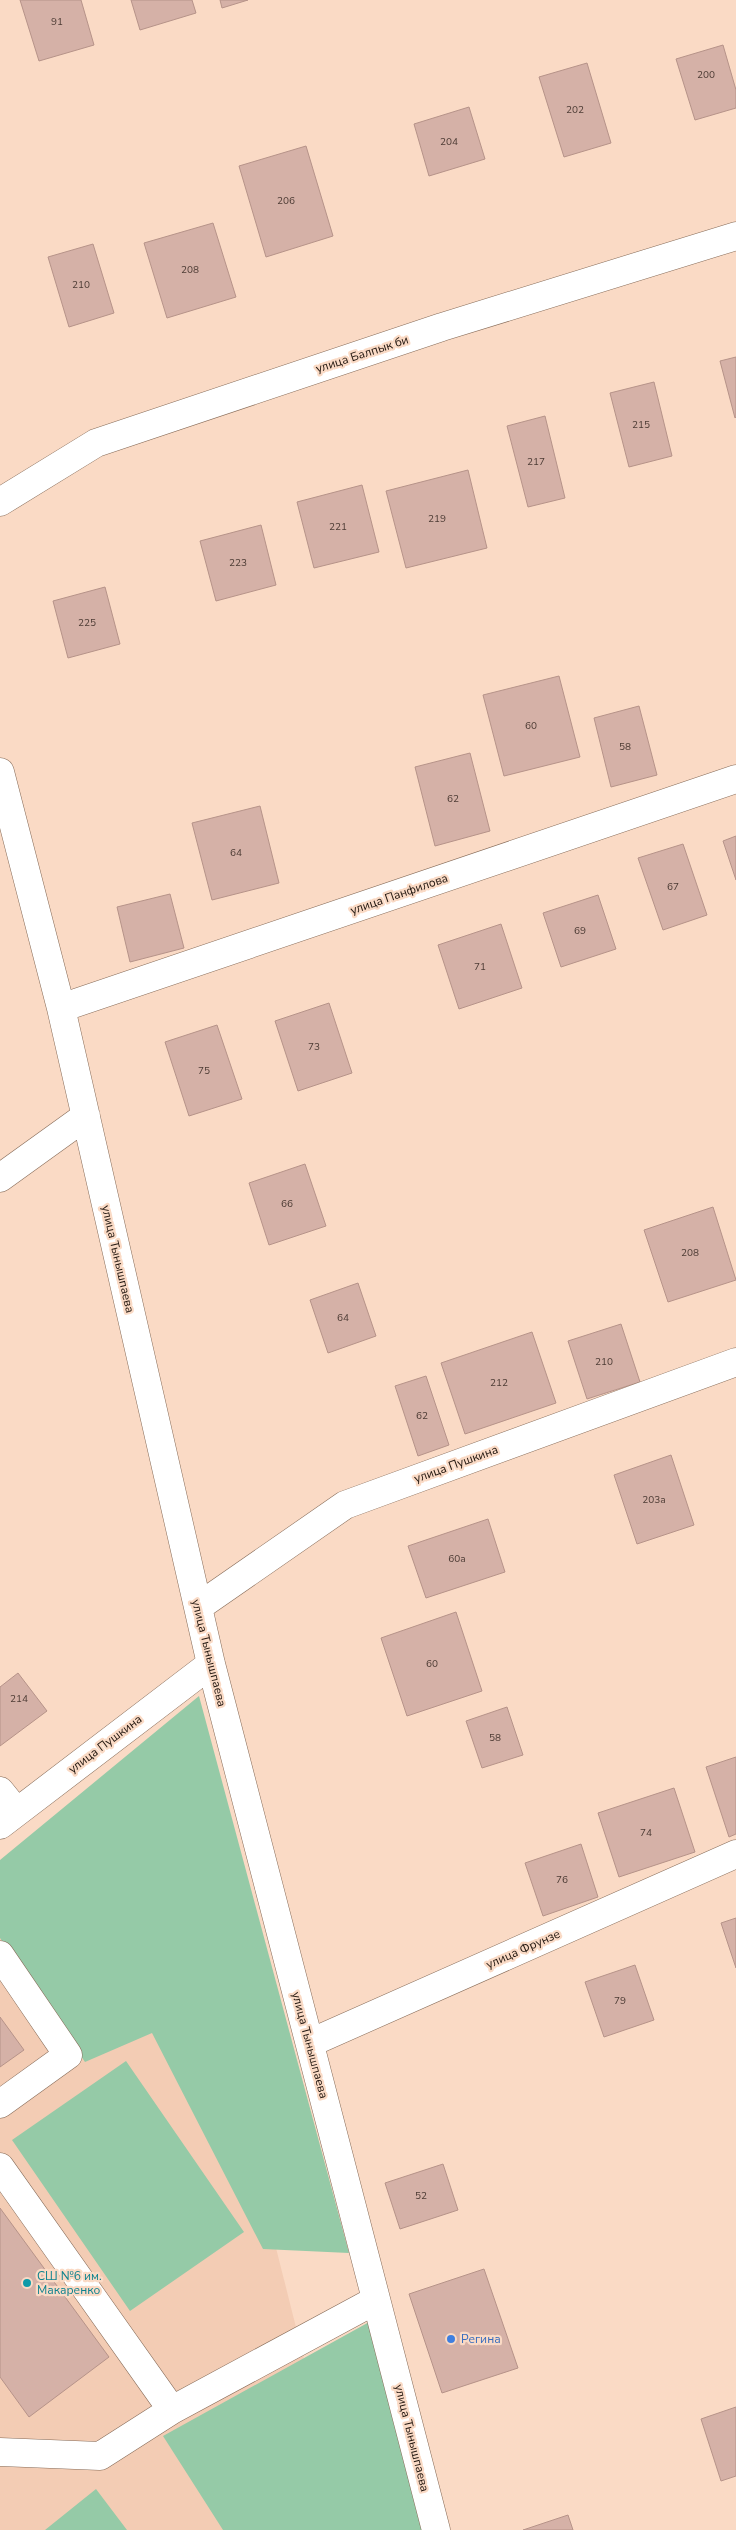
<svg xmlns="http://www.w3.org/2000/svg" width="736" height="2530" font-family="'Nunito Sans',sans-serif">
	<rect width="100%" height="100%" fill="#fadac5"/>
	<path fill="#f3ccb4" d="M152 1755 347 2530H0V1873Z"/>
	<path fill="#95caa7" d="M199 1696 349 2253 263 2249 152 2033 85 2062 0 1938V1860Z
		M126 2061 244 2232 130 2311 12 2140Z
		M371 2321 425 2530H223L163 2436Z
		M96 2489 127 2530H45Z"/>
	<path fill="#d5b1a7" stroke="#b69389" d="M20 0H81L94 45 39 61Z
		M131 0H192L196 13 140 30Z
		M220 0H248L222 8Z
		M723 45 736 90V108L695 120 676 59Z
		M587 63 611 143 564 157 539 77Z
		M469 107 485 159 429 176 414 124Z
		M306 146 333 236 266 257 239 166Z
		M213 223 236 297 167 318 144 243Z
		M93 244 114 313 69 327 48 257Z
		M736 357V417L735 418 720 361Z
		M654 382 672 456 629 467 610 393Z
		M545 416 565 498 528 507 507 426Z
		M468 470 487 548 406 568 386 491Z
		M362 485 379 552 314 568 297 502Z
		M261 525 276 585 216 601 200 541Z
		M105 587 120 644 68 658 53 601Z
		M559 676 580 757 504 776 483 695Z
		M639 706 657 775 611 787 594 718Z
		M470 753 490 831 435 846 415 767Z
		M260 806 279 883 212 900 192 823Z
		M736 836V880L723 841Z
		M683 844 707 915 663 930 638 858Z
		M170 894 184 948 130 962 117 907Z
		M598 895 616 949 561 967 543 913Z
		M501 924 522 988 459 1009 438 945Z
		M329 1003 352 1073 298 1091 275 1021Z
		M217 1025 242 1099 189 1116 165 1042Z
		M305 1164 326 1226 269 1245 249 1183Z
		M713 1207 736 1280 668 1302 644 1230Z
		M358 1283 376 1336 328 1353 310 1300Z
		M621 1324 640 1382 587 1399 568 1341Z
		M532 1332 556 1403 465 1434 441 1363Z
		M426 1376 449 1445 418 1456 395 1386Z
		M671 1455 694 1525 637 1544 614 1475Z
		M488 1519 505 1572 426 1598 408 1546Z
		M456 1612 482 1691 407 1716 381 1638Z
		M18 1673 47 1711 0 1746V1687Z
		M507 1707 523 1755 482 1768 466 1721Z
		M736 1757V1834L729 1837 706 1767Z
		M674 1788 695 1852 619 1877 598 1813Z
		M581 1844 598 1897 543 1916 525 1863Z
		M736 1918V1968L721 1923Z
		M635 1965 654 2020 604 2037 585 1982Z
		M0 2017 24 2050 0 2067Z
		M443 2164 458 2210 400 2229 385 2183Z
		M0 2208 109 2357 29 2417 0 2377Z
		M484 2269 518 2368 442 2393 409 2294Z
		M736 2407V2476L721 2481 701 2419Z
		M568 2515 573 2530H523Z"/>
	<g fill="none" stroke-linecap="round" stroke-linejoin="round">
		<g stroke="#876c59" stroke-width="29">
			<path id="minor" d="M0 502 96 443 442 327 736 236
				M0 772 61 1008 211 1664 436 2530
				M61 1008 736 779
				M0 1178 86 1116
				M198 1607 345 1505 736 1362
				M0 1791 17 1812
				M0 1825 211 1664
				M0 1955 68 2055 0 2104
				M310 2043 736 1854
				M0 2167 172 2410 100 2456 0 2452
				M172 2410 376 2300"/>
		</g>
		<use href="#minor" stroke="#fff" stroke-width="28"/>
	</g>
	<circle fill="#0f9aa8" stroke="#fadac5" stroke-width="2" cx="27" cy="2283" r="5"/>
	<circle fill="#3f7fe0" stroke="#fadac5" stroke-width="2" cx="451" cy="2339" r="5"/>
	<g text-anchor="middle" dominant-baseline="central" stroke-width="4.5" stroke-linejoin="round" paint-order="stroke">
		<g font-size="10" fill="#4c3b34">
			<text x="57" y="22">91</text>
			<text x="706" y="75">200</text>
			<text x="575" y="110">202</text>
			<text x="449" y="142">204</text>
			<text x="286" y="201">206</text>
			<text x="190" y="270">208</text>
			<text x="81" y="285">210</text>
			<text x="641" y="425">215</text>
			<text x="536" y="462">217</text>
			<text x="437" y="519">219</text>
			<text x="338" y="527">221</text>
			<text x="238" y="563">223</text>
			<text x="87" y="623">225</text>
			<text x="531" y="726">60</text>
			<text x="625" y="747">58</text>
			<text x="453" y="799">62</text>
			<text x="236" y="853">64</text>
			<text x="673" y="887">67</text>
			<text x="580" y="931">69</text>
			<text x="480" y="967">71</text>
			<text x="314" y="1047">73</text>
			<text x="204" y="1071">75</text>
			<text x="287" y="1204">66</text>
			<text x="690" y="1253">208</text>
			<text x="343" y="1318">64</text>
			<text x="604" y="1362">210</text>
			<text x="499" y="1383">212</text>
			<text x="422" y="1416">62</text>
			<text x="654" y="1500">203а</text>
			<text x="457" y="1559">60а</text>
			<text x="432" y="1664">60</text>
			<text x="19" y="1699">214</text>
			<text x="495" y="1738">58</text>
			<text x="646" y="1833">74</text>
			<text x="562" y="1880">76</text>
			<text x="620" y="2001">79</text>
			<text x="421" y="2196">52</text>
		</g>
		<g font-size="12" fill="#1f140d" stroke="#fadac5">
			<text transform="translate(362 354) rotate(-18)">улица Балпык би</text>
			<text transform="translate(399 894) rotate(-19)">улица Панфилова</text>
			<text transform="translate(118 1259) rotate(77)">улица Тынышпаева</text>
			<text transform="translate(456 1464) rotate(-20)">улица Пушкина</text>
			<text transform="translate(209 1653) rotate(76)">улица Тынышпаева</text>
			<text transform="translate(105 1744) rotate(-37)">улица Пушкина</text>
			<text transform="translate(523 1949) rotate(-24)">улица Фрунзе</text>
			<text transform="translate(310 2045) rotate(75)">улица Тынышпаева</text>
			<text transform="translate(412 2438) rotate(76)">улица Тынышпаева</text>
		</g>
		<g font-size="12" fill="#0d838f" stroke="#fadac5" text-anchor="start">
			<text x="37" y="2276">СШ №6 им.<tspan x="37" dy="14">Макаренко</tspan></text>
		</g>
		<g font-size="12" fill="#366cbe" stroke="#fadac5" text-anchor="start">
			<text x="461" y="2339">Регина</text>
		</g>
	</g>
</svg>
